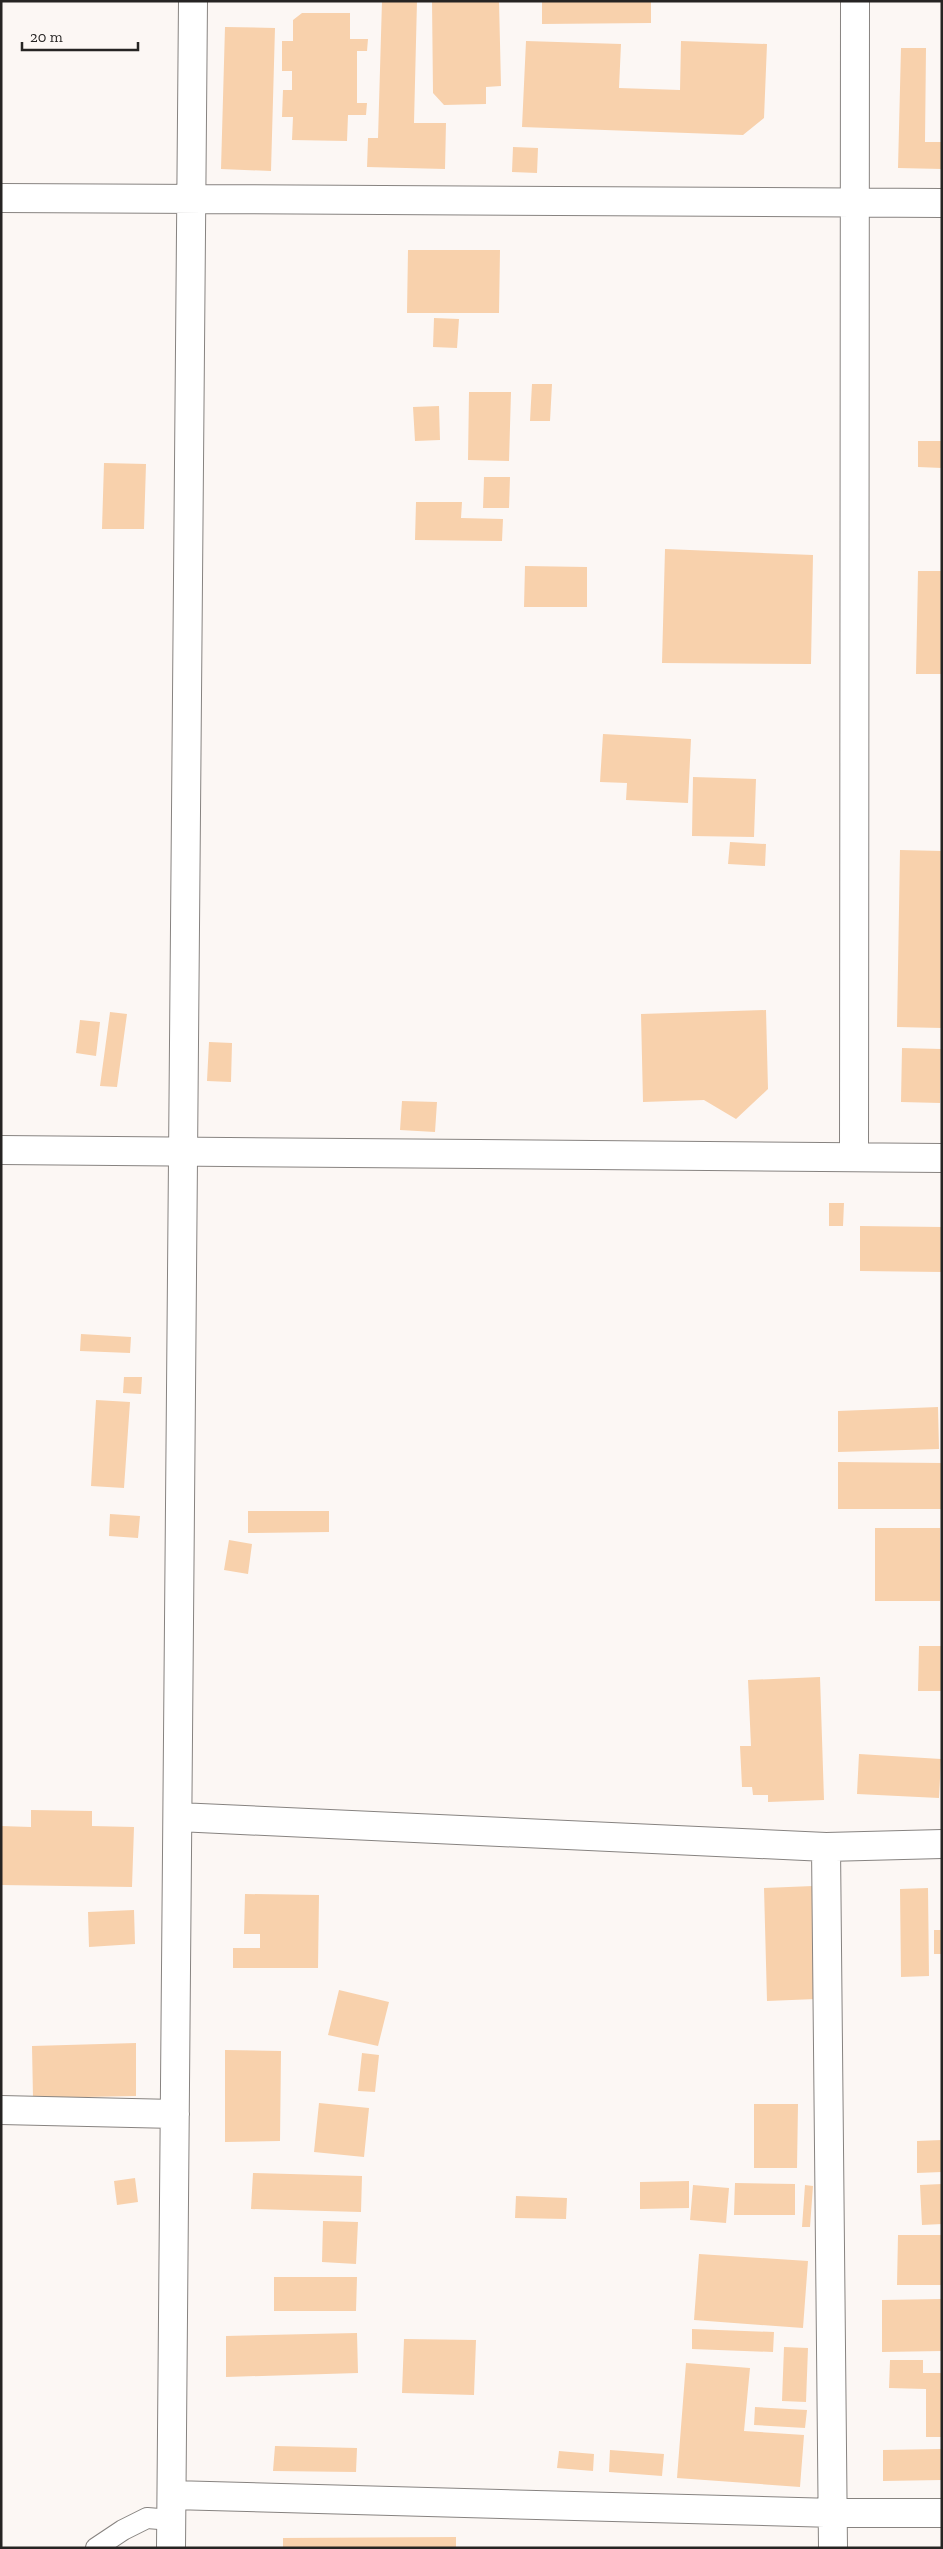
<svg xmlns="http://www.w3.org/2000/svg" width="943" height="2549" font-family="'Zilla Slab',serif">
	<rect width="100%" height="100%" fill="#fcf7f4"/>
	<path fill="#f8d1ac" d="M382 1H417L414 123H446L445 169 367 167 368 138H378Z
		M432 1H499L501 86 486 87V104L444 105 433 93Z
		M542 1H651V23L542 24Z
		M302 13H350V39H368L367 51H357V103H367L366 115H348L347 141 292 140 293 117H282L283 90H292V71H282V41H293V20Z
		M225 27 275 28 271 171 221 169Z
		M526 41 621 44 619 88 680 90 681 41 767 44 764 118 743 135 522 127Z
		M901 48H926L925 142H942V169L898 168Z
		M513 147 538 148 537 173 512 172Z
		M408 250H500L499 313H407Z
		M434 318 459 319 457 348 433 347Z
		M532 384H552L550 421H530Z
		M469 392H511L509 461 468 460Z
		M439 406 440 440 415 441 413 407Z
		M918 441H942V468L918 467Z
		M104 463 146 464 144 529H102Z
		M484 477H510L509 508H483Z
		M416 502H462L461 518 503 519 502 541 415 540Z
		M665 549 813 555 811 664 662 663Z
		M525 566 587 567V607H524Z
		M918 571H942V674H916Z
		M603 734 691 739 688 803 626 800 627 783 600 782Z
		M693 777 756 779 754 837 692 836Z
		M730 842 766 844 765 866 728 864Z
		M900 850 942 851V1028L897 1027Z
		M766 1010 768 1089 736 1119 704 1100 643 1102 641 1014Z
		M110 1012 127 1014 117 1087 100 1086Z
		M80 1020 100 1022 96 1056 76 1053Z
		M209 1042 232 1043 231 1082 207 1081Z
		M902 1048 941 1049 940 1103 901 1102Z
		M402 1101 437 1102 435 1132 400 1130Z
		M829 1203H844L843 1226H829Z
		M860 1226 942 1227V1272L860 1271Z
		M81 1334 131 1337 130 1353 80 1351Z
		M124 1377H142L141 1394 123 1393Z
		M96 1400 130 1402 124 1488 91 1486Z
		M938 1407 939 1449 838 1452V1411Z
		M838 1462 942 1463V1509H838Z
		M248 1511H329V1532L248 1533Z
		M110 1514 140 1516 138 1538 109 1536Z
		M875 1528H940V1601H875Z
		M229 1540 252 1544 248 1574 224 1570Z
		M919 1646H942V1691H918Z
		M820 1677 824 1800 768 1802V1795H753L752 1787H742L740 1746H751L748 1680Z
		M859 1754 941 1759 939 1798 857 1794Z
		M31 1810 92 1811V1826L134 1827 132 1887 1 1885V1826L31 1827Z
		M813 1886 816 1999 767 2001 764 1888Z
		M928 1888 929 1976 901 1977 900 1889Z
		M245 1894 319 1895 318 1968H233V1948H260V1934H244Z
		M134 1910 135 1944 89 1947 88 1912Z
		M934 1930H942V1954H934Z
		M339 1990 389 2002 378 2046 328 2035Z
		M136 2043V2096L33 2098 32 2046Z
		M225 2050 281 2051 280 2141 225 2142Z
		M362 2053 379 2055 375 2092 358 2091Z
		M319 2103 369 2108 364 2157 314 2152Z
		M754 2104H798L797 2168H754Z
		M942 2140V2172L917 2173V2141Z
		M253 2173 362 2176 361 2212 251 2209Z
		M135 2178 138 2202 117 2205 114 2181Z
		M689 2181V2208L640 2209V2182Z
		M735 2183 795 2184V2215H734Z
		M942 2184V2224L922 2225 920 2185Z
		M693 2185 729 2188 726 2223 690 2220Z
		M805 2185 813 2186 810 2227H802Z
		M516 2196 567 2198 566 2219 515 2218Z
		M323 2221 358 2222 356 2264 322 2262Z
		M898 2235H942V2285H897Z
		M699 2254 808 2261 803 2328 694 2320Z
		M274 2277H357L356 2311H274Z
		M942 2299V2351L882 2352V2300Z
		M692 2329 774 2332 773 2352 692 2349Z
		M357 2333 358 2373 226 2377V2336Z
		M404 2339 476 2340 474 2395 402 2393Z
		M784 2347 808 2348 806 2402 782 2401Z
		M890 2360H923V2373H942V2437H926V2389L889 2388Z
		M686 2363 750 2368 744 2431 804 2435 800 2487 677 2478Z
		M755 2407 807 2410 805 2428 754 2425Z
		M275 2446 357 2448 356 2472 273 2471Z
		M942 2449V2480L883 2481V2450Z
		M610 2450 664 2454 662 2476 609 2472Z
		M559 2451 594 2454 593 2471 557 2468Z
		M456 2537V2548H283V2538Z"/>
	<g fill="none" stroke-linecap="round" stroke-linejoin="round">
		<g stroke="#878380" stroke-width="22">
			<path id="lane" d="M96 2548 123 2530 147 2518 172 2520"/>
		</g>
		<g stroke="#878380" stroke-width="30">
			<path id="street" d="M1 198 942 203
				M1 1150 942 1158
				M854 1156 855 1
				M178 1817 826 1847 942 1844
				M826 1847 833 2548
				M1 2110 175 2114
				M172 2495 834 2513H942
				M171 2548 193 1"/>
		</g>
		<use href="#lane" stroke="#fff" stroke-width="20"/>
		<use href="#street" stroke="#fff" stroke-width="28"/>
	</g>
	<rect width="943" height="2549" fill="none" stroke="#262423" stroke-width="5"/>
	<path d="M22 42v8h116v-8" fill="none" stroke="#262423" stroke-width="2.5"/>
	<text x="30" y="42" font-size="15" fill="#262423" stroke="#fcf7f4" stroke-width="4" paint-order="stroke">20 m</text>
</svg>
